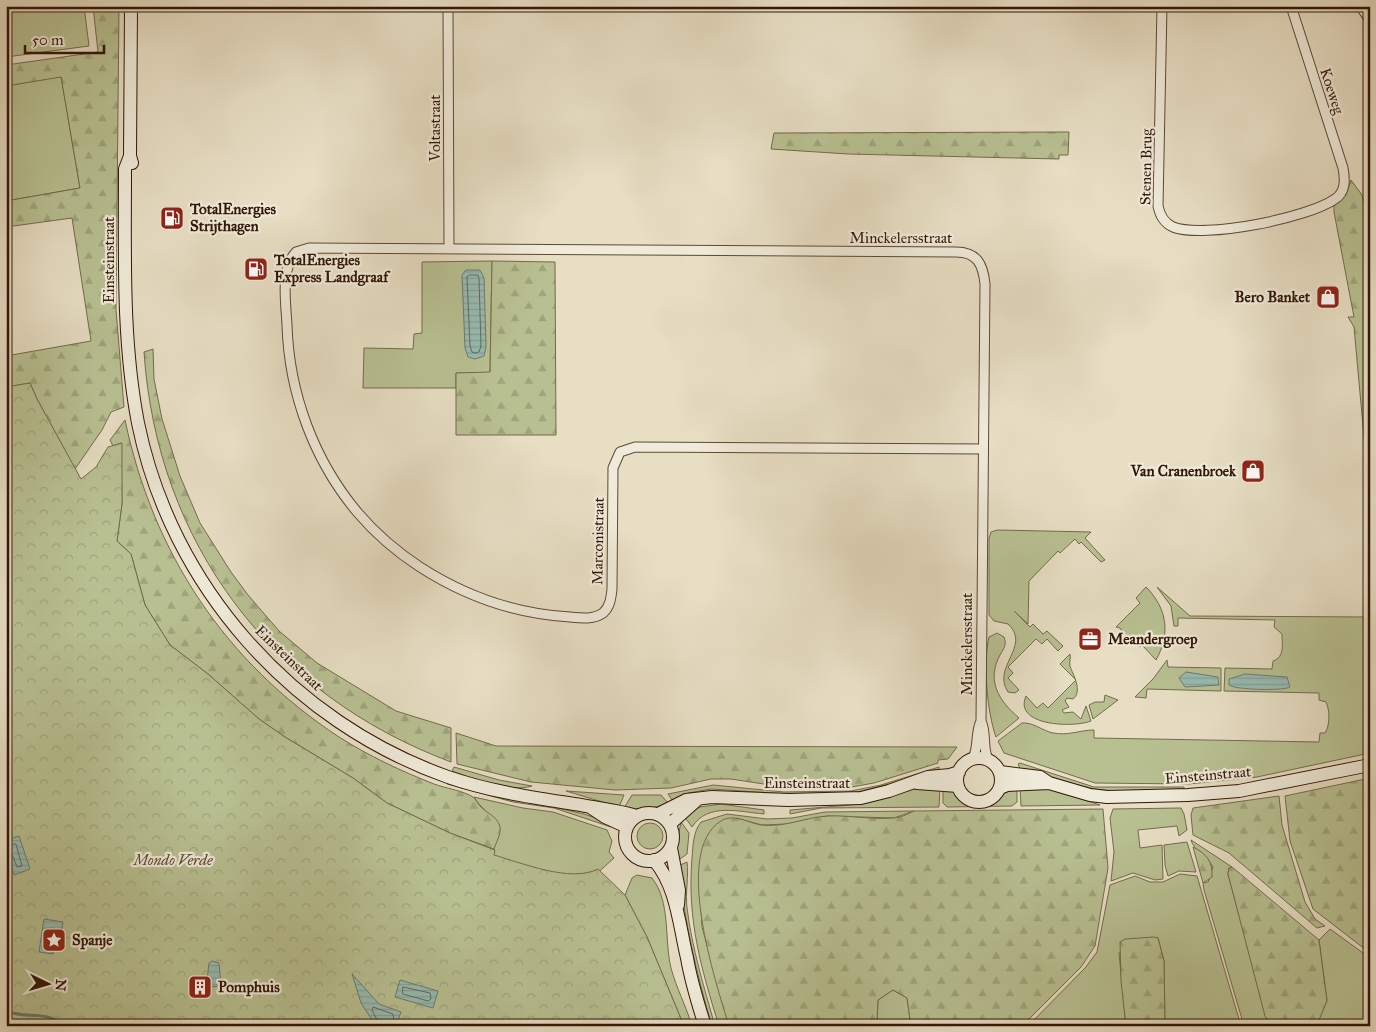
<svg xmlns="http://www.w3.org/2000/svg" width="1376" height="1032" font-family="'IM FELL Great Primer',serif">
	<defs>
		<pattern id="forest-firs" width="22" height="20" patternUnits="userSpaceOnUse" patternTransform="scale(1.25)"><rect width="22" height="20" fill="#b8c092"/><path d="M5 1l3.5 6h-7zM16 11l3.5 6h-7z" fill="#9fa47c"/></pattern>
		<pattern id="park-crowns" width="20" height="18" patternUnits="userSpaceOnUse" patternTransform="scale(1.25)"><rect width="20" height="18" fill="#b8c092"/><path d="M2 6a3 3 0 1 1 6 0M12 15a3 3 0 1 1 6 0" fill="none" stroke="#9fa47c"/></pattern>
		<pattern id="water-rules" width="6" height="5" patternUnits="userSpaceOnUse" patternTransform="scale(1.25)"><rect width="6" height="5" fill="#97bcb3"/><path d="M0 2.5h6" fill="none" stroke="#83a198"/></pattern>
	</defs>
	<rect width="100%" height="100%" fill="#e7dec4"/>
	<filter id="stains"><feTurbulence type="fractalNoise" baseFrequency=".004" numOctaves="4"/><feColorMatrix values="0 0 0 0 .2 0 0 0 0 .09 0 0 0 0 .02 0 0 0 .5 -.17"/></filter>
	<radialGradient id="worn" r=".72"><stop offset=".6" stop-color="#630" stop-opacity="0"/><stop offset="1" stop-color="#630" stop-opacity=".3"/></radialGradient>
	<path fill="#b8c092" stroke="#746b4c" d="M6 6H84L89 46 6 57Z
		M61 76 80 188 6 201V86Z
		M492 261 490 373H456V388H363L364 348 413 349 414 334 422 333V262Z
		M997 530 1091 532 1085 538 1105 560 1101 562 1081 542 1079 544 1075 539 1060 553 1058 551 1029 581 1028 624 1014 611 1030 627 1033 624 1043 634 1047 631 1063 646 1058 651 1047 639 1042 644 1036 639 1008 667 1013 673 1008 678 1019 690 1015 693 1008 692C991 667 1032 646 1008 624L994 621 989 615V538L991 532Z
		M1146 587C1167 608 1171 634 1156 660L1142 645 1140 647 1128 635 1126 637 1120 628 1116 627 1140 603 1136 598Z
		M1157 587 1190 616 1370 617V753L1257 777 1189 784 1095 783 1004 753 998 741 1022 723C1033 722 1043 731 1053 733 1068 736 1080 730 1094 730V738L1319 742 1320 733H1325C1330 726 1330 710 1326 702L1319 700V693L1224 691 1225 668 1272 669 1273 661C1285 657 1282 644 1282 634L1274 627 1275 620 1178 618V626H1174L1171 606Z
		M145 605 493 849C508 817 489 821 474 797L523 808 553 812 607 830 612 841 609 852 614 858 593 877 543 874 426 833Z
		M997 633 1004 637C1007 645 1004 648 1000 655 986 681 999 701 1019 718L996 737C987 712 983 663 989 637Z
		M1070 654C1071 658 1069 662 1070 666 1073 675 1083 691 1073 699L1067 698 1065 701 1069 707 1062 710 1064 713 1073 712 1081 719 1086 706 1091 721C1073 728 1013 726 1026 696L1037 708 1043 703 1048 708 1076 680 1060 664Z
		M1167 660 1168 667 1221 668V691L1147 689 1146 698 1135 697 1153 679Z
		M1105 695 1118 700 1093 719 1089 705 1095 702H1104Z
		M1020 763 1094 787H1184V789C1155 790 1124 793 1095 789 1070 784 1047 774 1021 771L1018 764Z
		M454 767 499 780 532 786C507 793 476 779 452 771Z
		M939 767V771L854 793 788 794 711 789 688 793 672 800 668 794 713 785 784 792 851 791 881 785Z
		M448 782 584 814 613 824 611 827 554 808 513 802 447 784Z
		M940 788 939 807 821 808 790 814V810L862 804 915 789Z
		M943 788C948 790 954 790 958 793 968 801 976 808 990 803 1000 799 1004 790 1017 789V802L1012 806 947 807 943 803Z
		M1020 788 1051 789 1100 805 1021 806Z
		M566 791 624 795 619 807Z
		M632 795H661L668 803C655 809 639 810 624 808Z
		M721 804 764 810V814C740 812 708 802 692 827L684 816 700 807Z
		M1181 808 1184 814 1187 830 1179 836 1177 826 1138 830 1140 848 1162 845 1163 879 1155 880 1133 873 1111 881 1114 852 1110 818 1113 809Z
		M914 811 894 818 827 816 787 824 762 825 736 818 699 874 702 927 729 1026H719C701 968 687 920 692 858 693 846 693 832 701 822L727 814 767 819 792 818 825 812Z
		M681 822 689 833 687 854 677 861 676 848Z
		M637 836a13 13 0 1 1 26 0a13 13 0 1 1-26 0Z
		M1191 840 1232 867 1229 868 1228 874 1268 1021 1279 1024 1310 1023 1327 1001 1319 940 1330 929 1370 958V1026H1244L1204 890 1203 883 1208 882 1213 867C1207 856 1194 851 1191 840Z
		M1187 842 1196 872 1179 871 1168 876 1165 865 1164 845Z
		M687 862C689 876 685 893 687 908 692 948 704 987 715 1026H712C696 973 685 921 678 866Z
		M1180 874 1197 876 1241 1026H1165L1164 961 1158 938 1119 953 1126 1026H1028L1085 968 1097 952 1110 885 1135 876 1150 882H1163Z
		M637 875 652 878C671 902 664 939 671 968 676 987 686 1006 692 1026H684L647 937 625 895 632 878Z
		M893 990 907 998 911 1026H873L877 1021 878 1000Z"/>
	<path fill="url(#forest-firs)" stroke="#746b4c" d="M93 6H119L116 310 124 407 111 412 102 430 75 469 37 399 30 383 6 387V356L91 341 72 218 6 227V201L80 188 61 77 6 86V65L98 52Z
		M1069 132 1068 155H1059V159L848 154 771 149 774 133Z
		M1351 180 1362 195 1370 224V503L1354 327 1348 317H1354L1334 212V206L1346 195Z
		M492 261 555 262 556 435H456V373L490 372Z
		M153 349 154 379 162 419 180 476 200 523 231 572 248 595 279 631 317 663 396 711 451 728V762C272 695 157 544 144 352Z
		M125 420C153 553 225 662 339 737 369 756 401 771 434 784 445 788 464 791 473 797 476 799 477 803 480 806 485 812 496 816 499 824 503 832 496 842 494 849L450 833 387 803 353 778 285 737 259 719 208 674 170 645 145 605 131 554 117 541 122 504 121 443 113 446 110 440Z
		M456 733 496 746 957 747 948 759 938 760V763L874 783 846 788H790L731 779H711L671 788 615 790 531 782 457 764Z
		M1370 778V953L1313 909 1290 841 1285 796Z
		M1279 796 1282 825 1305 902 1315 919 1325 926 1317 928 1229 853 1193 835 1191 815 1193 808Z
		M1103 809 1108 868 1095 946 1081 967 1022 1026H911L907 998 893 990 878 1000 877 1021 873 1026H729C716 983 672 851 721 821 733 813 749 823 761 825 784 828 806 817 828 816 850 815 872 820 893 818 900 818 908 814 914 811Z
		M1193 847C1207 854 1213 862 1212 877L1203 883Z
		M1232 867 1319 940 1327 1001 1319 1020C1304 1025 1284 1025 1268 1021L1265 1016 1228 874 1229 868Z
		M1154 937 1158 938 1164 961 1165 1026H1126L1121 981 1120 942 1125 939Z"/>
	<path fill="url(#park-crowns)" stroke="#746b4c" d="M30 383 37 399 81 479 96 467 108 447 122 443V504L117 541 131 554 145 605 170 645 208 674 259 719 285 737 353 778 387 803 450 833 495 850 494 855C522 863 571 883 598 869L625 895 647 937 684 1026H6V387Z"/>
	<path fill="url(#water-rules)" stroke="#6e7a6e" d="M466 270H480L484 278 486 347 484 356 475 359 468 357 465 348 462 275Z
		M1186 672 1218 677 1219 685 1185 687 1179 678Z
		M1245 674 1287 677 1290 687C1284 691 1235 690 1229 685V679Z
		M19 836 30 869 14 875 6 850V840Z
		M44 919 63 922 62 929 50 928 47 945 55 947 53 954 39 952Z
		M212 961 219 963 221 985 213 987 207 981 209 963Z
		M352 974 379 1004 401 1012 398 1020 414 1026H376L361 1003Z
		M400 980 438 991 433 1008 395 997Z"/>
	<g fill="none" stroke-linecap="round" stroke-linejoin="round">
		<path stroke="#64695d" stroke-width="1" d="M470 275H478L479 279 481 346 479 352 475 353 472 352 470 346 467 277Z
			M6 845 16 844 22 866 17 867 12 854 6 852
			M403 987 430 993 431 999 428 1001 403 994Z
			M380 1026 372 1010 373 1007 393 1014 394 1022 400 1026"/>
		<path stroke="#6e7a6e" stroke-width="3" d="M6 1011C29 1020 44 1009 64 1026"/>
		<g stroke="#5e4836" stroke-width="11">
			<path id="street" d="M448 6 449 249
				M1162 6 1158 206C1160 216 1164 223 1173 227 1204 239 1308 218 1335 199 1346 192 1345 179 1343 168L1291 6
				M1360 6 1370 20
				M981 721C987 733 982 748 988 759
				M973 758C979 747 975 733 981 721L985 284C983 264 977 252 956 252L309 248 296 252C280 269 286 303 287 325 289 393 314 461 358 513 376 534 397 552 420 567 465 596 517 614 570 617 580 618 593 620 603 613 610 607 611 598 612 589L613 468 620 452 635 447 983 449"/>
		</g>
		<g stroke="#311607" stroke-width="14">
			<path id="secondary" d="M131 6 130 156 132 163
				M130 156 125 169C125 254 122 340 138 423 171 586 292 722 448 777 491 792 537 798 581 805 602 809 616 810 637 816
				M957 780a22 22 0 1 1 44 0a22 22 0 1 1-44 0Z
				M1000 772 1040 777 1049 783 1090 795 1107 797 1188 795 1239 791 1370 765
				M917 783 958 786
				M1000 788 1007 785 1049 783
				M590 807 605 817 627 827
				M625 837a24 24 0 1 1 48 0a24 24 0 1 1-48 0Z
				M658 814 686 800 712 797 789 800 861 798 889 791 928 777 950 775 959 772
				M670 824 698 799
				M671 848 679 890 678 905
				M654 860C677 887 679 925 687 958 691 981 698 1004 705 1026"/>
		</g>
		<use href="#street" stroke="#efead9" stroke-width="9"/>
		<use href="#secondary" stroke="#efead9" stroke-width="12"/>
	</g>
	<defs>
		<g id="fuel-square" transform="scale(1.25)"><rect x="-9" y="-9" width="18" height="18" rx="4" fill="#8f2418" stroke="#efead9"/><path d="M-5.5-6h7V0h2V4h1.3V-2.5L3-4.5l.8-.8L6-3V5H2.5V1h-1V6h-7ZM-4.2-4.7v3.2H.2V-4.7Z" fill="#fff"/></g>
		<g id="shop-square" transform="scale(1.25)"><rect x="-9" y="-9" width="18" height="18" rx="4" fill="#8f2418" stroke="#efead9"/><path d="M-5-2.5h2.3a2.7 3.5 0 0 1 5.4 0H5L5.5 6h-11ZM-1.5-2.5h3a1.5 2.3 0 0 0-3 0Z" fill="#fff"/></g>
		<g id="office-square" transform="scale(1.25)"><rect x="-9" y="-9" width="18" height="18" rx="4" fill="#8f2418" stroke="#efead9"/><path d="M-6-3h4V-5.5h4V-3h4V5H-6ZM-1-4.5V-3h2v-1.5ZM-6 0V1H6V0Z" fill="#fff"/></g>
		<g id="sight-square" transform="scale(1.25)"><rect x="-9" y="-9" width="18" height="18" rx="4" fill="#8f2418" stroke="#efead9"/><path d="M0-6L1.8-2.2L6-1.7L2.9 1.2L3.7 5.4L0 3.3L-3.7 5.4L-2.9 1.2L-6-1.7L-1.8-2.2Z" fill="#fff"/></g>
		<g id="building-square" transform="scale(1.25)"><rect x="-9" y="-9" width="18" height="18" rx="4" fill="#8f2418" stroke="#efead9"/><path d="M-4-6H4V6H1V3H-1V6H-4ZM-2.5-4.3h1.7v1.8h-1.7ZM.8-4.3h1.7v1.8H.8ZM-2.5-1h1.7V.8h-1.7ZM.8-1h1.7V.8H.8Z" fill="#fff"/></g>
	</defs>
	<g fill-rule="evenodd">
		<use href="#fuel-square" x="172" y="218"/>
		<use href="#fuel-square" x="256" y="269"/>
		<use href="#shop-square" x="1328" y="297"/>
		<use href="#shop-square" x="1253" y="471"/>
		<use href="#office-square" x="1090" y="639"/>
		<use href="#sight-square" x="54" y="940"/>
		<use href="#building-square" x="200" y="987"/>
	</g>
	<g text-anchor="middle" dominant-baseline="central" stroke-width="4.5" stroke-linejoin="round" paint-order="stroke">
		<g font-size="15" fill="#311607" stroke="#efead9">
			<text transform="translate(1332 91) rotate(72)">Koeweg</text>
			<text transform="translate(435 128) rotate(-90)">Voltastraat</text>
			<text transform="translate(1146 167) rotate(-89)">Stenen Brug</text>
			<text x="901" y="238">Minckelersstraat</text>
			<text transform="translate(109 260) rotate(-90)">Einsteinstraat</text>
			<text transform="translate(598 541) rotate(-89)">Marconistraat</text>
			<text transform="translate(967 644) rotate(-90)">Minckelersstraat</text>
			<text transform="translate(289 658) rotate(44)">Einsteinstraat</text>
			<text transform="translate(1208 775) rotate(-5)">Einsteinstraat</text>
			<text x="807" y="783">Einsteinstraat</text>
		</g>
		<g font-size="15" font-weight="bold" fill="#311607" stroke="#efead9" text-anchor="start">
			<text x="190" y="209">TotalEnergies<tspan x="190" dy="17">Strijthagen</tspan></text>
			<text x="274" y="260">TotalEnergies<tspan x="274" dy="17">Express Landgraaf</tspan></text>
			<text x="1310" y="297" text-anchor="end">Bero Banket</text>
			<text x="1236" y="471" text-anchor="end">Van Cranenbroek</text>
			<text x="1108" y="639">Meandergroep</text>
			<text x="72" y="940">Spanje</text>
			<text x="218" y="987">Pomphuis</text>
		</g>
		<g font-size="15" font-style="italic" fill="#5a4931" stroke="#efead9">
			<text x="173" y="860">Mondo Verde</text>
		</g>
	</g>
	<rect width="1376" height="1032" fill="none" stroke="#e7dec4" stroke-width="25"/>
	<rect x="8" y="8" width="1361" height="1017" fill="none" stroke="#311607" stroke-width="2.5"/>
	<rect x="12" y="12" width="1351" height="1007" fill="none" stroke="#311607"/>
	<g transform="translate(48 984) rotate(95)" stroke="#efead9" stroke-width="4" paint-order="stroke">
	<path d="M0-4L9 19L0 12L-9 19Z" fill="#311607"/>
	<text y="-8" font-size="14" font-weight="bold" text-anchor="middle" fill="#311607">N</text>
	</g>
	<path d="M25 45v8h79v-8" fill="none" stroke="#311607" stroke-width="2.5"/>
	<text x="32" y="45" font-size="15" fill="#311607" stroke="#efead9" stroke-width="4" paint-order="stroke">50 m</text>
	<rect width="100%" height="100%" filter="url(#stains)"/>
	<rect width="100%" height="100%" fill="url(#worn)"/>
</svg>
